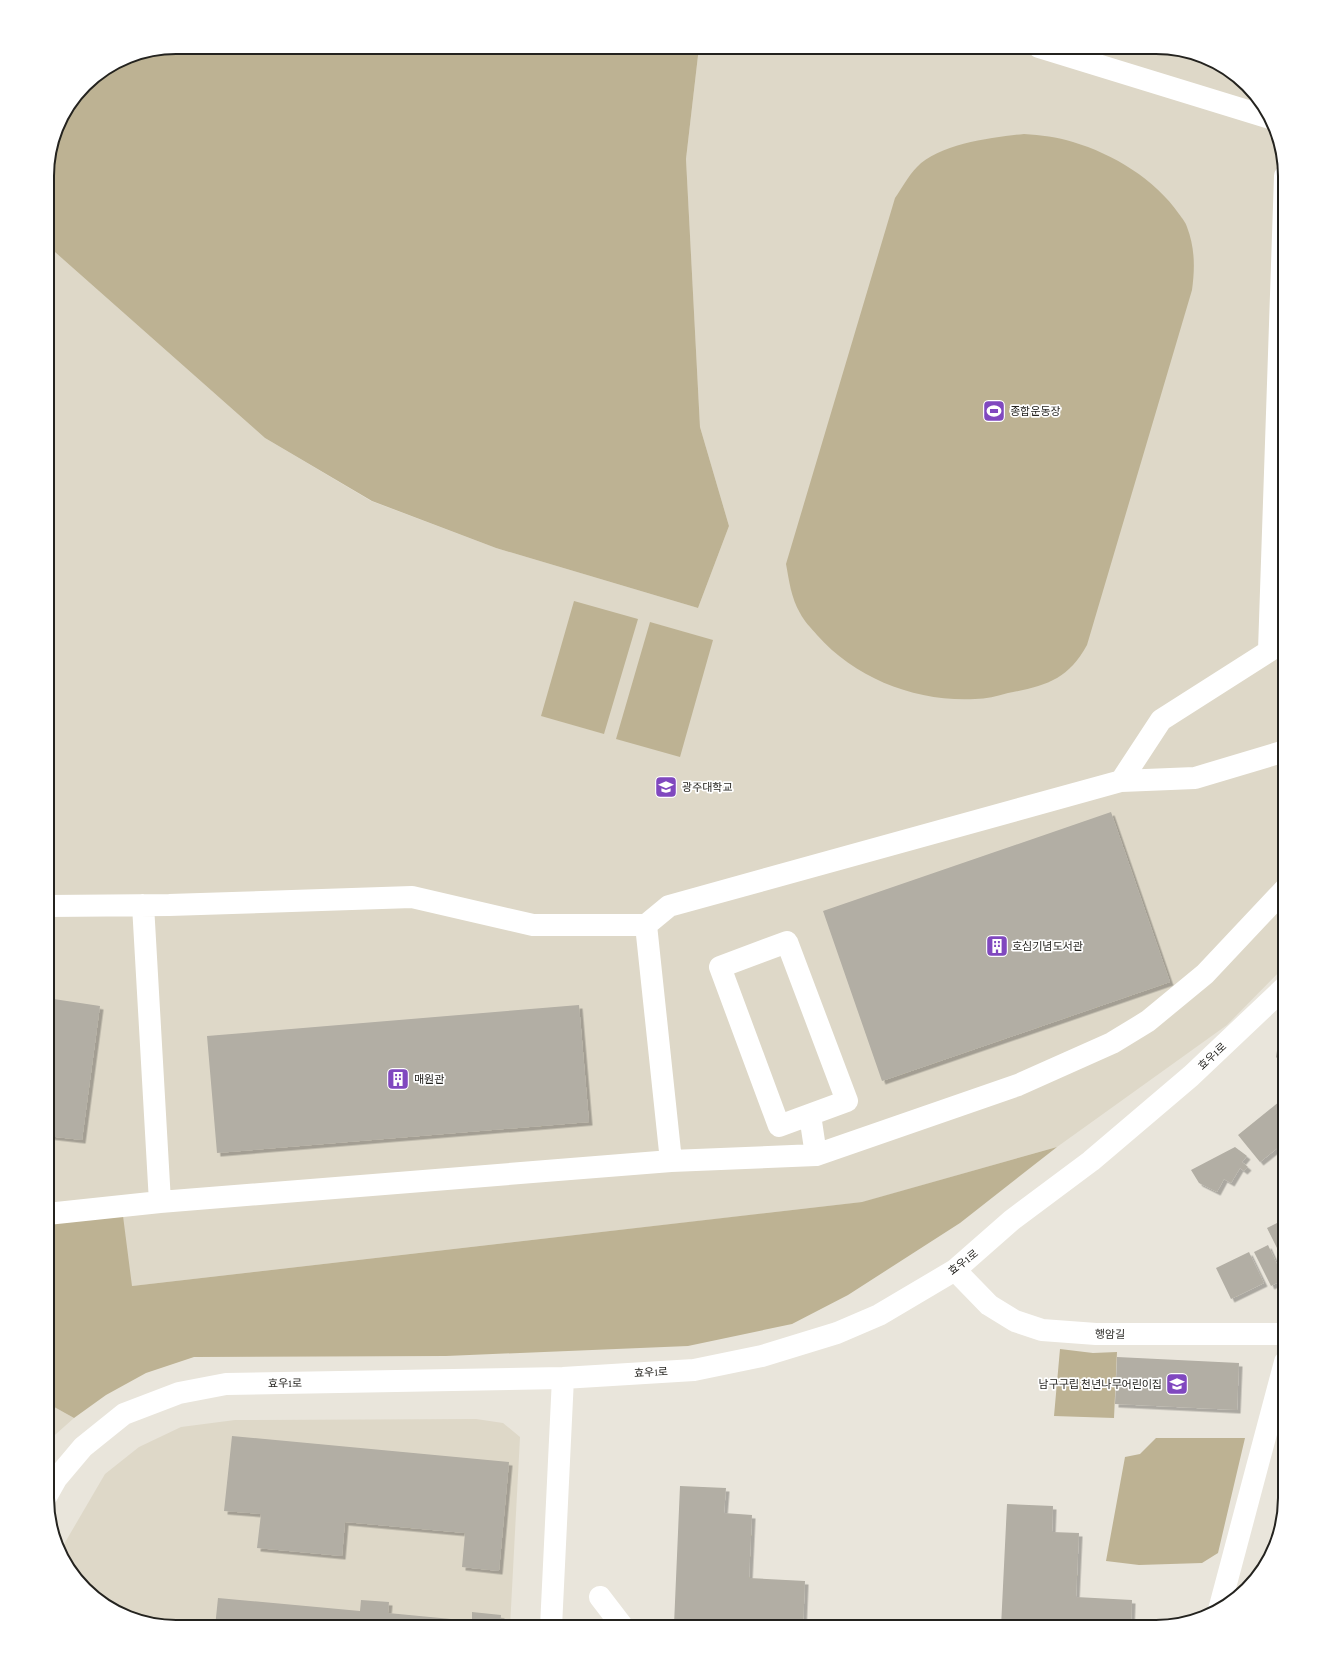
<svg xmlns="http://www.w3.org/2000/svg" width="1332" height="1674" font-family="'Crimson Pro','Noto Sans KR',serif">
	<defs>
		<filter id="shadow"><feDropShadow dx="3.5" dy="3.5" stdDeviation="0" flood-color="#0004"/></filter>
	</defs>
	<rect width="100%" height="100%" fill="#e9e5db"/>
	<path fill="#ded8c8" d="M699 47H1164L1220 64 1263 104 1278 135 1285 176V966L1227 1025 1057 1147 863 1202 115 1288 47 1293V245L265 438 371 501 496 548 698 608 729 526 700 427 686 159Z
		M47 1403 74 1418 47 1442Z
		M476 1419 503 1423 520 1437 510 1627H176L112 1610 69 1570 60 1551 105 1474 139 1447 181 1427 235 1420Z"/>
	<path fill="#bdb293" d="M176 47H699L686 159 700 427 729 526 698 608 496 548 372 501 265 438 47 245V168L60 119 91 79 127 57Z
		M1024 134C1041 135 1057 137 1073 142 1113 154 1155 179 1179 214 1182 218 1186 223 1187 227 1195 248 1195 268 1192 290L1087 645C1068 680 1045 686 1008 693 997 696 986 699 975 699 916 702 856 679 817 635 811 628 804 621 800 613 791 598 789 580 786 564L895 198C902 188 908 176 917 167 939 144 994 137 1024 134Z
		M574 601 638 619 604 734 541 716Z
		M650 622 713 640 680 757 616 739Z
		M1057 1147 960 1223 848 1295 792 1324 688 1346 446 1356 194 1357 146 1373 106 1395 74 1418 47 1403V1224L123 1216 132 1286 862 1202Z
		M1060 1349 1093 1353 1117 1352 1114 1418 1054 1416Z
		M1156 1438H1245L1218 1553 1202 1563 1139 1565 1106 1561 1125 1457 1140 1454Z"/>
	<path fill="#b2aea4" filter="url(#shadow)" d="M1111 812 1170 982 882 1081 823 911Z
		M47 998 100 1006 82 1140 47 1136Z
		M579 1005 589 1122 217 1153 207 1036Z
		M1285 1027V1067L1276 1057 1280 1031Z
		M1285 1097V1142L1260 1162 1238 1135Z
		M1235 1147 1247 1156 1242 1162 1248 1167 1244 1171 1240 1168 1231 1183 1224 1179 1217 1192 1199 1183 1191 1170Z
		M1285 1219V1246L1278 1250 1267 1228Z
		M1268 1245 1284 1279 1271 1286 1254 1252Z
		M1249 1252 1264 1283 1231 1299 1216 1268Z
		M1117 1357 1239 1363 1237 1410 1115 1404Z
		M232 1436 509 1462 499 1571 462 1567 465 1533 345 1522 342 1556 257 1548 261 1514 224 1511Z
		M680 1486 726 1488 724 1513 752 1515 749 1578 805 1581 803 1627 674 1625Z
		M1007 1504 1053 1506 1052 1532 1079 1533 1076 1597 1132 1600 1131 1627H1001Z
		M218 1598 360 1611 361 1600 389 1602 388 1613 472 1621V1612L501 1615 500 1627H215Z"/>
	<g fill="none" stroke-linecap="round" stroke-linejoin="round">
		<path stroke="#fff" stroke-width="22" d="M1039 47 1270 118
			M1269 650 1285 176
			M1121 781 1161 720 1285 641
			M143 905 160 1202
			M47 906 169 905 412 897 533 925H646L669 906 1121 781 1195 778 1285 751
			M646 925 671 1161
			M787 942 847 1101 779 1126 720 967Z
			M810 1115 816 1155
			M47 1214 160 1202 671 1161 816 1155 1018 1085 1112 1043 1148 1021 1205 974 1285 889
			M955 1270 989 1305 1015 1321 1042 1330 1096 1334H1285
			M47 1495 56 1479 83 1447 124 1414 179 1393 226 1384 563 1378 694 1370 762 1356 837 1333 879 1315 955 1270 1012 1220 1091 1161 1191 1076 1285 987
			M600 1597 623 1627
			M1219 1610 1285 1362
			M551 1627 563 1378"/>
	</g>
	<defs>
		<g id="stadium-square" transform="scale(1.15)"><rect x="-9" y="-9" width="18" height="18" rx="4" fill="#8048bf" stroke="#fff"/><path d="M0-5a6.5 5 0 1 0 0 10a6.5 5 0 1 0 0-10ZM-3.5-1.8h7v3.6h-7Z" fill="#fff"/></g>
		<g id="university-square" transform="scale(1.15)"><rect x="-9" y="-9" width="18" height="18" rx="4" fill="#8048bf" stroke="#fff"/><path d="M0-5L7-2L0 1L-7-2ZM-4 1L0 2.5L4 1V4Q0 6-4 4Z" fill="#fff"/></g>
		<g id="building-square" transform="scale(1.15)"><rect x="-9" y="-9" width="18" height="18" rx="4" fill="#8048bf" stroke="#fff"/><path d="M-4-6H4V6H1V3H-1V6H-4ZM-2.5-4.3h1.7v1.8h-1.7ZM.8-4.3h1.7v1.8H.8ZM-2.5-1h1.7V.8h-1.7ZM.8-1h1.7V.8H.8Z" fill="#fff"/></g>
		<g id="school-square" transform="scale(1.15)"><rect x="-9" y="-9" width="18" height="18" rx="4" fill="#8048bf" stroke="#fff"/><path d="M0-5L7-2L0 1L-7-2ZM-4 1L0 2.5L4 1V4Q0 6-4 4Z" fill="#fff"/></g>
	</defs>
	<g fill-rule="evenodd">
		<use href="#stadium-square" x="994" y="411"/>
		<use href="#university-square" x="666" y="787"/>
		<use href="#building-square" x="997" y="946"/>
		<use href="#building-square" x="398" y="1079"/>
		<use href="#school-square" x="1177" y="1384"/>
	</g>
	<g text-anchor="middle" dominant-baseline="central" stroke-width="3.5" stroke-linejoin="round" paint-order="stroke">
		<g font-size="11" fill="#24231f" stroke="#fff" text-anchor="start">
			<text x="1010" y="411">종합운동장</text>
			<text x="682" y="787">광주대학교</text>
			<text x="1012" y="946">호심기념도서관</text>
			<text x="414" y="1079">매원관</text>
			<text x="1162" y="1384" text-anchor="end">남구구립 천년나무어린이집</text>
		</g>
		<g font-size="11" fill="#24231f" stroke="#fff">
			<text transform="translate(1212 1056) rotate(-43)">효우1로</text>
			<text transform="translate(963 1262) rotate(-38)">효우1로</text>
			<text transform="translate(1110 1334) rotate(1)">행암길</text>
			<text transform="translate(651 1372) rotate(-3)">효우1로</text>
			<text transform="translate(285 1383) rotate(-1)">효우1로</text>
		</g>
	</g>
	<path d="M0 0H1332V1674H0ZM176 54H1156A122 122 0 0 1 1278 176V1498A122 122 0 0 1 1156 1620H176A122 122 0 0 1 54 1498V176A122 122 0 0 1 176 54Z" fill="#fff" fill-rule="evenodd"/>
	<path fill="none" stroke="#24231f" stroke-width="2" d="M176 54H1156A122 122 0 0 1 1278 176V1498A122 122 0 0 1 1156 1620H176A122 122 0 0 1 54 1498V176A122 122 0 0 1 176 54Z"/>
</svg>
